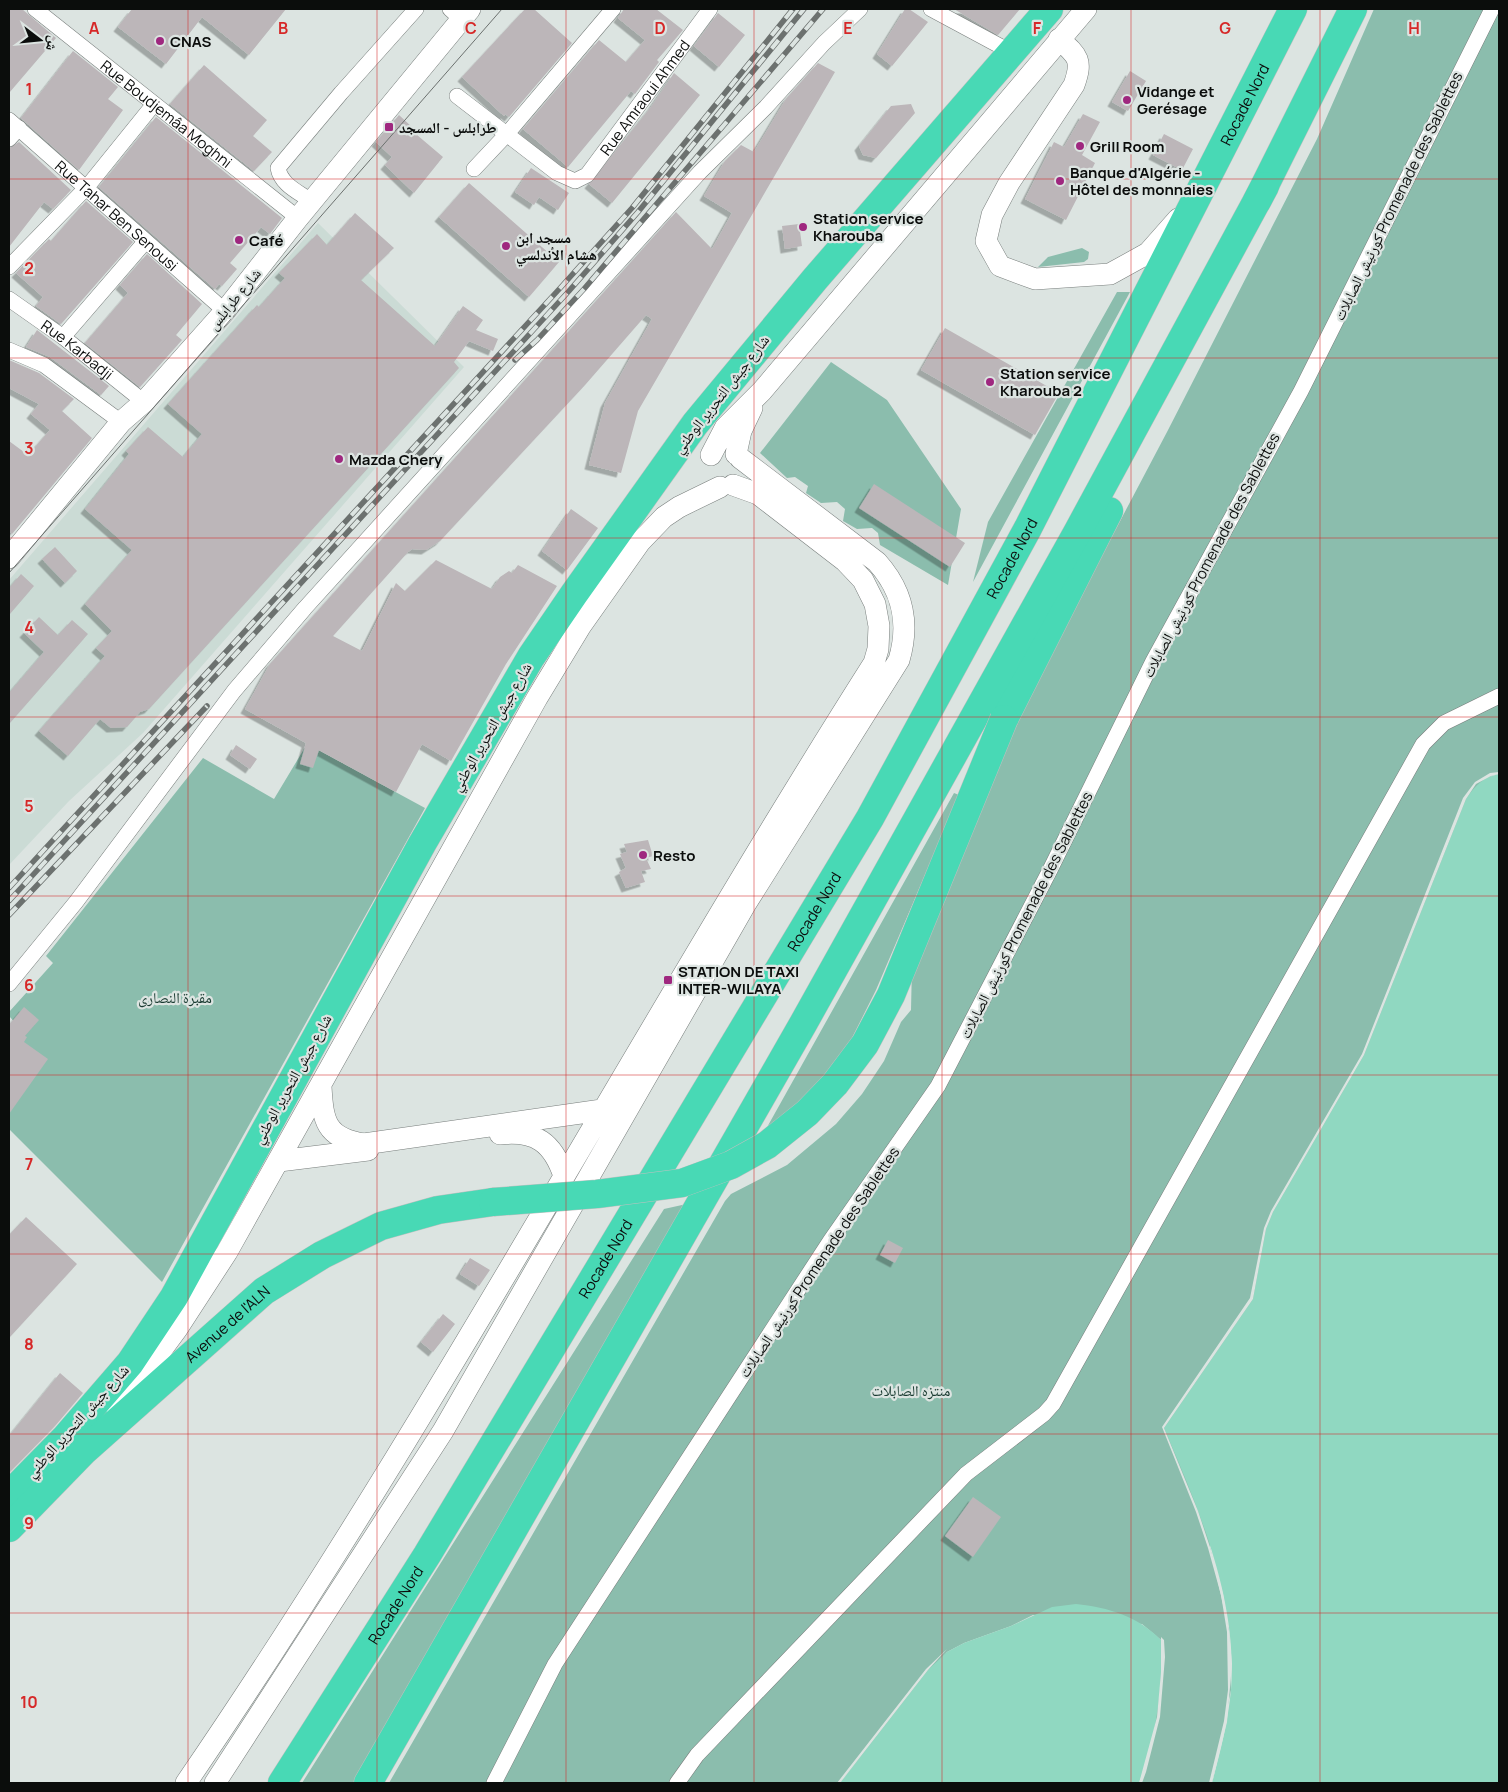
<svg xmlns="http://www.w3.org/2000/svg" width="1508" height="1792" font-family="Manrope,'Noto Naskh Arabic',sans-serif">
	<defs>
		<filter id="shadow"><feDropShadow dx="-4.5" dy="4.5" stdDeviation="0" flood-color="#0004"/></filter>
	</defs>
	<rect width="100%" height="100%" fill="#dce4e1"/>
	<path fill="#cbdbd5" d="M318 223 464 367 143 733 69 801 9 865V580Z"/>
	<path fill="#8bbdad" d="M1374 9H1499V774L1491 776 1210 1547 1229 1631 1231 1690 1212 1783H1139L1144 1771 1161 1640 1142 1624 1033 1615 1011 1626 964 1643 947 1652 840 1783H389L725 1201 731 1194 787 1165 836 1124 862 1094 884 1061 901 1022 911 1010 912 965 1013 724 1167 432 1317 139Z
		M1082 248 1089 252 1088 259 1084 262 1038 267 1048 257Z
		M1117 292H1130L973 582 988 522Z
		M831 362 887 400 961 509 948 585 880 545 878 533 872 528 857 529 843 521 845 509 837 502 821 503 806 493 808 486 795 477 787 478 760 453Z
		M307 744 425 808 162 1282 9 1129V1100L37 1073 9 1048V1041L19 1027 9 1016V1012L53 963 46 956 203 758 274 799Z
		M954 793 959 795 876 990 849 1044 823 1081 761 1138Z
		M691 1203 355 1783H302L664 1209Z"/>
	<path fill="#90d8c1" d="M1499 774V1783H1212C1220 1753 1228 1722 1231 1690 1238 1599 1199 1510 1164 1428L1253 1299 1266 1229 1273 1212 1364 1055 1466 799C1475 786 1483 777 1499 774Z
		M1076 1604C1108 1607 1139 1617 1161 1640 1163 1689 1156 1738 1139 1783H840L928 1670 947 1652 964 1643 1011 1626 1052 1607Z"/>
	<path fill="#dce4e1" d="M1499 772V774L1491 776 1476 784 1466 799 1364 1055 1273 1212 1266 1229 1253 1299 1164 1428 1198 1511 1210 1547 1223 1594 1229 1631 1232 1664 1227 1722 1212 1783H1209L1224 1721 1228 1690 1227 1632 1221 1595 1208 1548 1196 1512 1162 1427 1250 1298 1264 1228 1271 1211 1362 1054 1463 798 1475 782 1490 773Z
		M1161 1637 1164 1640 1165 1657 1160 1717 1146 1772 1142 1783H1139L1157 1717 1161 1672Z
		M947 1649 928 1670 840 1783H837L926 1669Z"/>
	<path fill="#bcb6b9" filter="url(#shadow)" d="M9 9H22L56 38 9 93Z
		M132 9H286L249 55 202 17 166 64 118 27Z
		M525 9H534L572 43 509 117 505 114 504 116 462 77Z
		M624 9H656L683 30 657 60 659 62 635 94 631 91 568 167 523 129 599 40 626 62 645 40 618 18Z
		M905 9H909L928 22 892 66 877 54Z
		M954 9H1020L998 35Z
		M718 13 745 35 719 67 694 46Z
		M73 51 118 87 108 99 123 110 79 170 21 118Z
		M818 63 835 72 638 411 621 473 589 465 605 403 652 319 646 315 585 385 440 541 426 550 412 549 408 552 333 636 362 651 396 583 405 591 436 560 492 589 500 577 509 571 512 573 518 565 557 586 506 664 451 761 422 744 396 792 319 750 313 768 300 764 306 743 245 709 270 664 676 212 712 249 732 213 704 196 725 161 741 145 754 152 786 99Z
		M204 65 267 120 253 136 272 152 254 171 170 104Z
		M1130 71 1146 81 1128 111 1112 102Z
		M674 73 700 95 612 203 589 184 651 107Z
		M911 104 915 113 876 158 863 155 859 146 891 106Z
		M1083 114 1100 122 1082 155 1095 163 1066 220 1025 199 1054 142 1064 147Z
		M399 115 412 127 410 129 443 157 414 193 385 165 392 157 376 142Z
		M156 117 282 218 270 234 261 227 230 263 237 269 222 286 219 284 215 289 99 187Z
		M1164 134 1193 149 1182 170 1153 155Z
		M19 142 71 190 53 209 44 202 9 247V148Z
		M531 168 569 193 558 210 539 197 534 205 515 192Z
		M469 183 559 262 529 297 439 217Z
		M86 201 133 242 61 324 36 306 43 297 16 273 49 239 51 241Z
		M355 213 394 248 361 280 435 346 463 306 483 320 476 330 498 339 493 351 469 341 454 362 459 368 149 709 140 712 127 727 111 728 100 719 68 756 39 731 105 656 96 648 112 631 85 604 132 550 85 509 129 454 126 451 148 427 183 457 202 434 168 404 257 305 259 307 285 278 279 273 317 234 327 245Z
		M799 224 802 246 785 249 782 226Z
		M147 254 202 304 176 335 182 340 140 387 85 343 128 293 120 285Z
		M945 328 1059 393 1035 435 921 370Z
		M37 330 109 386 101 395 50 357 26 347Z
		M9 360 39 373 74 399 62 411 92 438 12 534 9 531V441L28 455 50 430 31 414 39 404 9 388Z
		M874 484 965 543 950 567 859 508Z
		M571 509 598 528 567 570 542 551Z
		M55 547 77 571 65 583 42 559Z
		M21 574 34 586 9 615V588Z
		M39 617 58 635 72 620 88 634 9 724V693L44 652 24 633Z
		M236 745 257 759 250 769 230 755Z
		M648 840 653 856 646 858 651 869 641 871 645 882 626 888 619 872 626 868 620 854 627 852 624 844Z
		M24 1007 39 1020 25 1036 27 1037 24 1042 48 1059 9 1114V1025Z
		M26 1217 77 1264 9 1338V1235Z
		M888 1240 903 1248 895 1263 880 1255Z
		M470 1258 490 1270 479 1286 460 1274Z
		M443 1314 455 1324 433 1352 421 1342Z
		M60 1373 83 1393 55 1426 9 1473V1436Z
		M973 1497 1001 1517 973 1557 945 1536Z"/>
	<g fill="none" stroke-linecap="round" stroke-linejoin="round">
		<g stroke="#787e7c" stroke-width="16">
			<g id="street">
				<path id="s1" d="M35 9 298 218"/>
				<path d="M450 9 461 19"/>
				<path d="M931 9 1011 52"/>
				<path id="s2" d="M457 96 557 173 575 181 587 175 710 9"/>
				<path id="s3" d="M9 120 225 311"/>
				<path d="M9 139 19 128"/>
				<path d="M474 169 506 135 613 9"/>
				<path d="M311 201C299 192 281 185 278 168L341 93 416 9"/>
				<path d="M9 267 87 187 154 104"/>
				<path id="s4" d="M9 299 63 337 144 402"/>
				<path d="M63 337 145 242"/>
				<path d="M9 350 44 365 121 422"/>
				<path d="M9 984 76 902 234 691 305 608 700 172 766 107 824 43 860 9"/>
				<path d="M494 1783 555 1664 830 1241 938 1086 1050 870 1153 661 1301 391 1492 9"/>
				<path d="M677 1783 697 1755 966 1474 1044 1414 1053 1404 1423 744 1444 723 1499 696"/>
			</g>
		</g>
		<g stroke="#787e7c" stroke-width="22">
			<path id="secondary" d="M1059 39C1078 56 1083 60 1074 85L1009 183 992 215 986 241 1000 266 1035 279 1110 274 1148 253 1178 219
				M736 454 741 431 752 408
				M711 455 725 428 762 391 1086 9
				M9 558 121 422 144 402 225 311 298 218 470 9
				M321 1087C323 1120 325 1138 364 1144L602 1110
				M500 1134C536 1130 553 1143 564 1176
				M279 1161 368 1150
				M117 1410 177 1329 227 1252 537 698 580 627 640 542 664 517 679 507 720 487
				M186 1783C434 1421 639 1033 874 663L878 649 879 626 875 604 863 580 845 561 758 494 733 485
				M215 1783 443 1431 745 905 899 660C910 623 903 591 877 562L740 458"/>
		</g>
		<g stroke="#c0c0c0" stroke-width="29">
			<g id="highway">
				<path d="M1257 201 1353 9"/>
				<path d="M1004 719 1109 511"/>
				<path d="M9 1495 66 1437 130 1363 174 1297 422 844 531 657 574 594 695 424 815 279 1049 9"/>
				<path id="s5" d="M9 1528 84 1451 264 1291 322 1255 381 1226 438 1210 493 1202"/>
				<path id="s6" d="M282 1783 427 1555 870 818 1028 528 1293 9"/>
				<path d="M368 1783 803 1024 1078 531 1265 186"/>
			</g>
		</g>
		<use href="#street" stroke="#fff" stroke-width="15"/>
		<use href="#secondary" stroke="#fff" stroke-width="21"/>
		<use href="#highway" stroke="#48d9b5" stroke-width="28"/>
		<path stroke="#6c716f" stroke-width="1" d="M9 573 502 9"/>
		<g stroke="#6c716f" stroke-width="5.5">
			<path id="rail" d="M515 360 537 340 584 289 823 9
				M9 888 562 286 632 208 793 9
				M9 901 569 291 638 212 804 9
				M9 915 207 706"/>
		</g>
		<use href="#rail" stroke="#dce4e1" stroke-width="4" stroke-dasharray="11" stroke-linecap="butt"/>
		<g stroke="#c0c0c0" stroke-width="29" stroke-linecap="butt">
			<path id="highway-bridge" d="M493 1202 597 1194 682 1183 731 1165 767 1145 807 1113 835 1084 865 1044 891 995 1004 719"/>
		</g>
		<use href="#highway-bridge" stroke="#48d9b5" stroke-width="28"/>
	</g>
	<path fill="none" stroke="#d62828" stroke-width="1" stroke-opacity="0.55" d="M188 9V1783M377 9V1783M566 9V1783M754 9V1783M942 9V1783M1131 9V1783M1320 9V1783M9 179H1499M9 358H1499M9 538H1499M9 717H1499M9 896H1499M9 1075H1499M9 1254H1499M9 1434H1499M9 1613H1499"/>
	<g fill="#9f277f" stroke="#dce4e1" stroke-width="2">
		<circle cx="160" cy="41" r="5"/>
		<circle cx="1127" cy="100" r="5"/>
		<rect x="384" y="122" width="10" height="10" rx="2.5"/>
		<circle cx="1080" cy="146" r="5"/>
		<circle cx="1060" cy="181" r="5"/>
		<circle cx="803" cy="227" r="5"/>
		<circle cx="239" cy="240" r="5"/>
		<circle cx="506" cy="246" r="5"/>
		<circle cx="990" cy="382" r="5"/>
		<circle cx="339" cy="459" r="5"/>
		<circle cx="643" cy="855" r="5"/>
		<rect x="663" y="975" width="10" height="10" rx="2.5"/>
	</g>
	<g text-anchor="middle" dominant-baseline="central" stroke-width="4.5" stroke-linejoin="round" paint-order="stroke">
		<g font-size="15" font-weight="bold" fill="#0b0d0c" stroke="#dce4e1" text-anchor="start">
			<text x="170" y="41">CNAS</text>
			<text x="1137" y="91">Vidange et<tspan x="1137" dy="17">Gerésage</tspan></text>
			<text x="399" y="127">طرابلس - المسجد</text>
			<text x="1090" y="146">Grill Room</text>
			<text x="1070" y="172">Banque d'Algérie -<tspan x="1070" dy="17">Hôtel des monnaies</tspan></text>
			<text x="813" y="218">Station service<tspan x="813" dy="17">Kharouba</tspan></text>
			<text x="516" y="237">مسجد ابن<tspan x="516" dy="17">هشام الأندلسي</tspan></text>
			<text x="249" y="240">Café</text>
			<text x="1000" y="373">Station service<tspan x="1000" dy="17">Kharouba 2</tspan></text>
			<text x="349" y="459">Mazda Chery</text>
			<text x="653" y="855">Resto</text>
			<text x="678" y="971">STATION DE TAXI<tspan x="678" dy="17">INTER-WILAYA</tspan></text>
		</g>
		<g font-size="15" fill="#0b0d0c" stroke="#dce4e1">
			<text stroke="none"><textPath href="#s2" startOffset="256">Rue Amraoui Ahmed</textPath></text>
			<text stroke="none"><textPath href="#s6" startOffset="1936">Rocade Nord</textPath></text>
			<text stroke="none"><textPath href="#s1" startOffset="168">Rue Boudjemâa Moghni</textPath></text>
			<text transform="translate(1398 196) rotate(-64)">كورنيش الصابلات Promenade des Sablettes</text>
			<text stroke="none"><textPath href="#s3" startOffset="144">Rue Tahar Ben Senousi</textPath></text>
			<text transform="translate(234 299) rotate(-51)">شارع طرابلس</text>
			<text stroke="none"><textPath href="#s4" startOffset="85">Rue Karbadji</textPath></text>
			<text transform="translate(721 394) rotate(-52)">شارع جيش التحرير الوطني</text>
			<text transform="translate(1211 555) rotate(-62)">كورنيش الصابلات Promenade des Sablettes</text>
			<text stroke="none"><textPath href="#s6" startOffset="1426">Rocade Nord</textPath></text>
			<text transform="translate(491 727) rotate(-60)">شارع جيش التحرير الوطني</text>
			<text stroke="none"><textPath href="#s6" startOffset="1021">Rocade Nord</textPath></text>
			<text transform="translate(1026 915) rotate(-63)">كورنيش الصابلات Promenade des Sablettes</text>
			<text transform="translate(292 1079) rotate(-61)">شارع جيش التحرير الوطني</text>
			<text stroke="none"><textPath href="#s6" startOffset="616">Rocade Nord</textPath></text>
			<text transform="translate(819 1262) rotate(-56)">كورنيش الصابلات Promenade des Sablettes</text>
			<text stroke="none"><textPath href="#s5" startOffset="299">Avenue de l'ALN</textPath></text>
			<text transform="translate(77 1421) rotate(-48)">شارع جيش التحرير الوطني</text>
			<text stroke="none"><textPath href="#s6" startOffset="211">Rocade Nord</textPath></text>
		</g>
		<g font-size="15" fill="#183a30" stroke="#dce4e1">
			<text x="175" y="997">مقبرة النصارى</text>
			<text x="911" y="1390">منتزه الصابلات</text>
		</g>
	</g>
	<g font-size="16" text-anchor="middle" font-weight="bold" fill="#d62828" stroke="#dce4e1" stroke-width="4.5" stroke-linejoin="round" paint-order="stroke">
		<text x="94" y="34">A</text>
		<text x="283" y="34">B</text>
		<text x="471" y="34">C</text>
		<text x="660" y="34">D</text>
		<text x="848" y="34">E</text>
		<text x="1037" y="34">F</text>
		<text x="1225" y="34">G</text>
		<text x="1414" y="34">H</text>
		<text x="29" y="95">1</text>
		<text x="29" y="274">2</text>
		<text x="29" y="454">3</text>
		<text x="29" y="633">4</text>
		<text x="29" y="812">5</text>
		<text x="29" y="991">6</text>
		<text x="29" y="1170">7</text>
		<text x="29" y="1350">8</text>
		<text x="29" y="1529">9</text>
		<text x="29" y="1708">10</text>
	</g>
	<rect width="1508" height="1792" fill="none" stroke="#0b0d0c" stroke-width="20"/>
	<g transform="translate(40 40) rotate(106)" stroke="#dce4e1" stroke-width="4" paint-order="stroke">
	<path d="M0-4L9 19L0 12L-9 19Z" fill="#0b0d0c"/>
	<text y="-8" font-size="14" font-weight="bold" text-anchor="middle" fill="#0b0d0c">ش</text>
	</g>
</svg>
